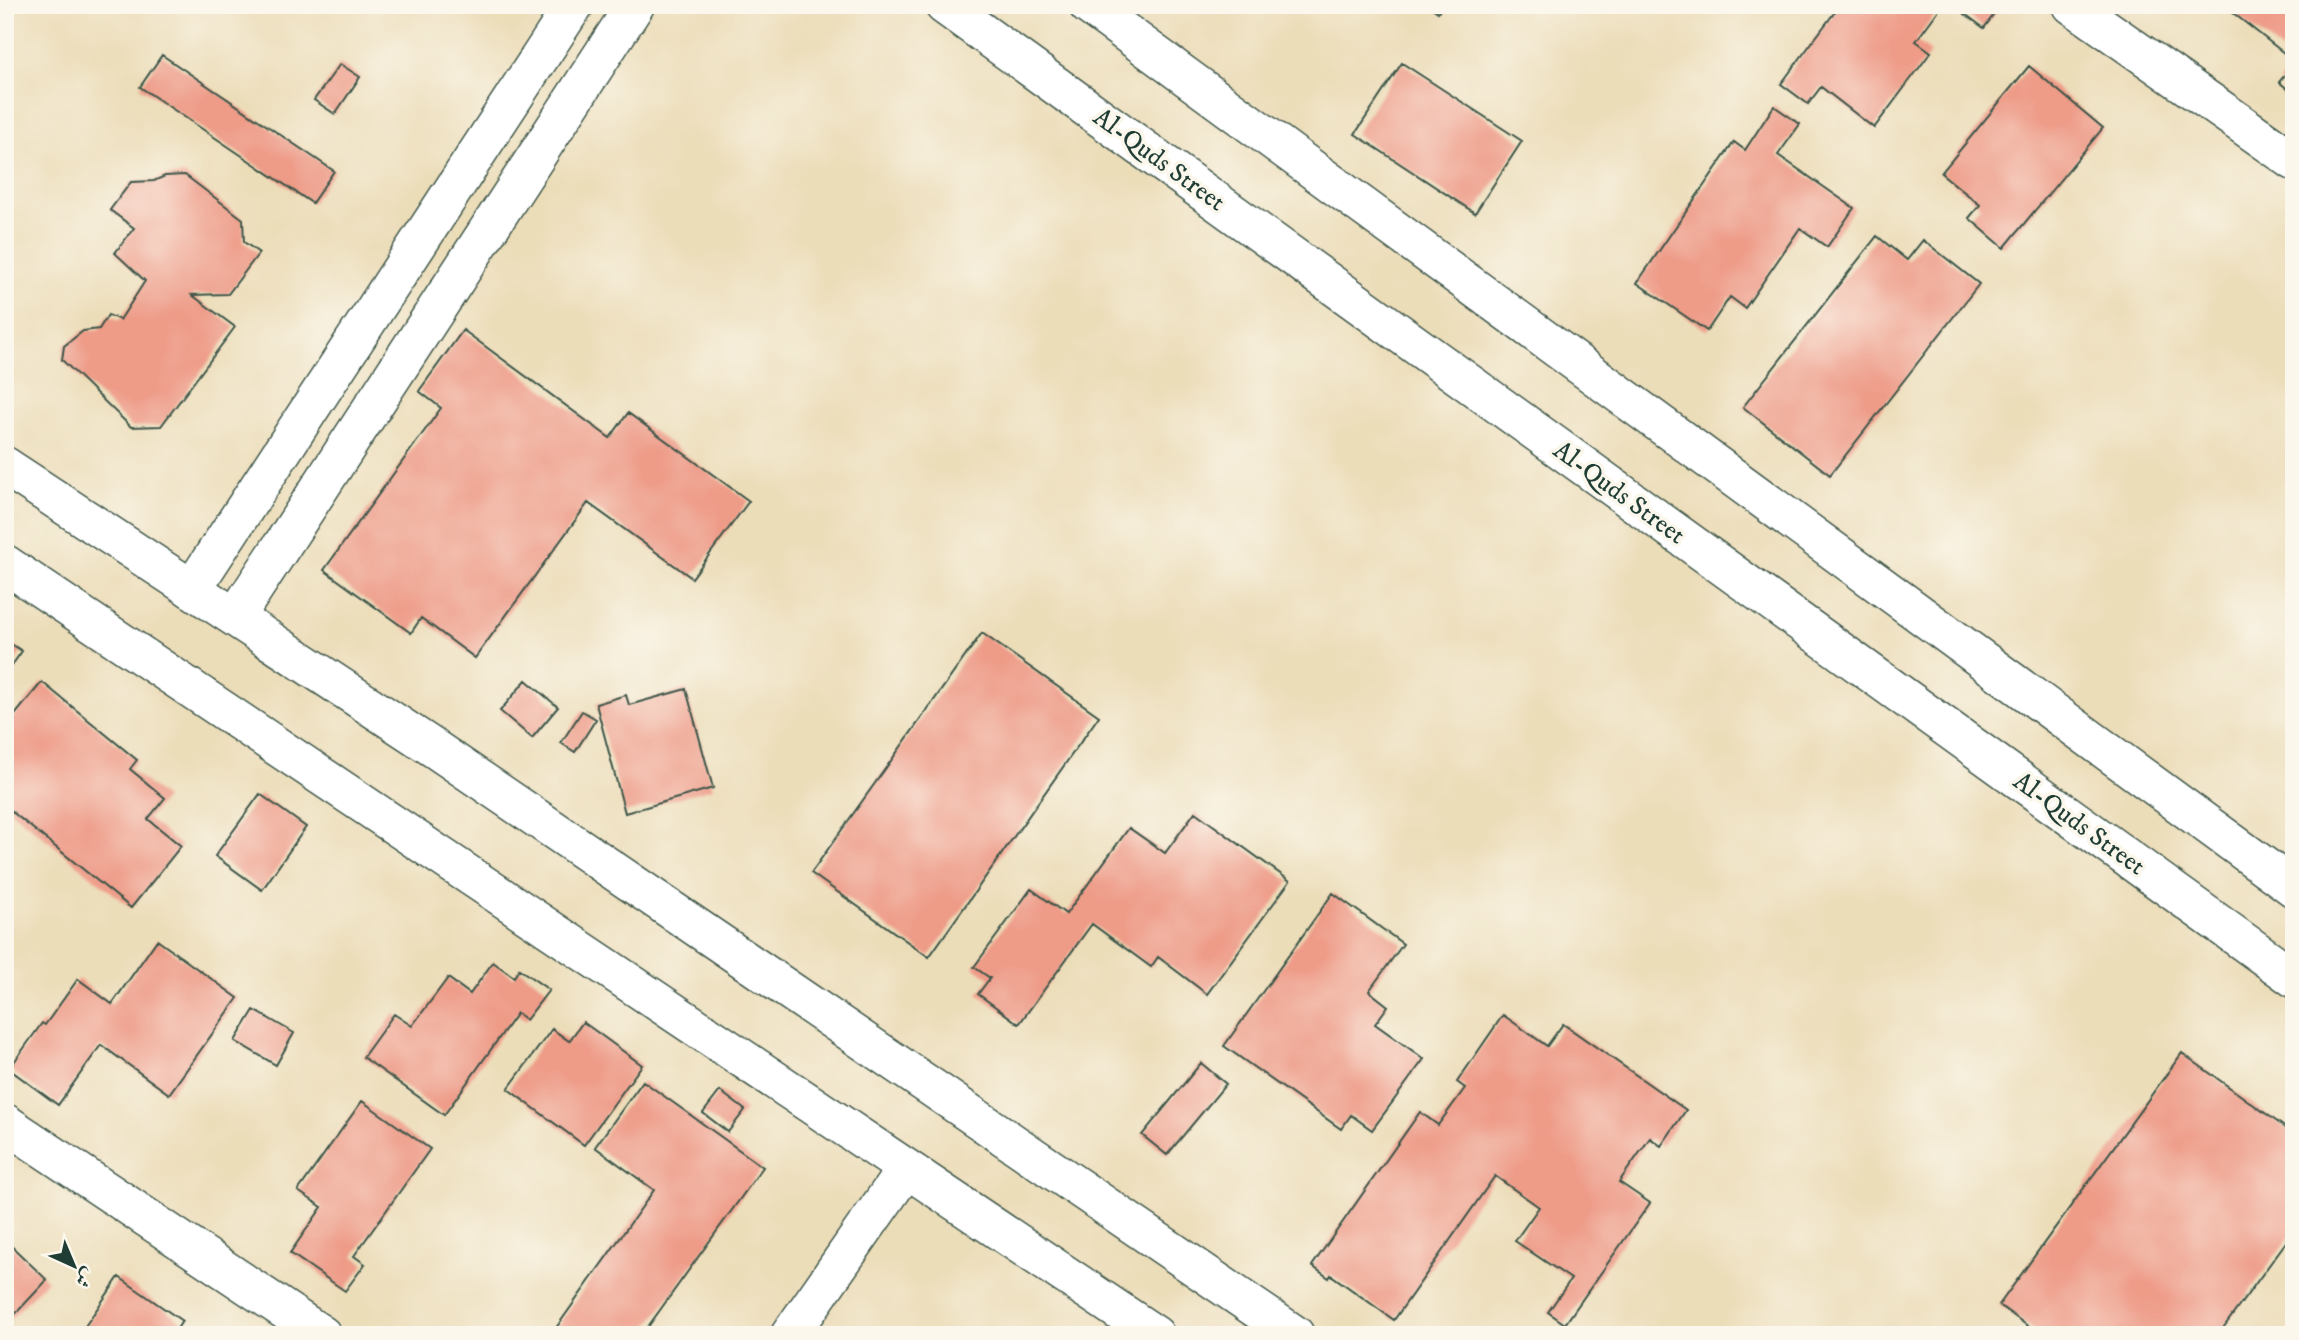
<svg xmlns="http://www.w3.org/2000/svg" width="2299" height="1340" font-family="'IM FELL DW Pica',Amiri,serif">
	<rect width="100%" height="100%" fill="#fbf7ec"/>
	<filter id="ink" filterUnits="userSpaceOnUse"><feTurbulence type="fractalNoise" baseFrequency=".0143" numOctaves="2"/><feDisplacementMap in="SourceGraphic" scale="14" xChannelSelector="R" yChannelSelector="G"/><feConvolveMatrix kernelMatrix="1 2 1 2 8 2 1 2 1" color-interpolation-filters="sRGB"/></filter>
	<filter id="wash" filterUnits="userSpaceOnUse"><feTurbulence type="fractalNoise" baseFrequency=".00686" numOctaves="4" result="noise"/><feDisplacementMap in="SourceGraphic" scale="28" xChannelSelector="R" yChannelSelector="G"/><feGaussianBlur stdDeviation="1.57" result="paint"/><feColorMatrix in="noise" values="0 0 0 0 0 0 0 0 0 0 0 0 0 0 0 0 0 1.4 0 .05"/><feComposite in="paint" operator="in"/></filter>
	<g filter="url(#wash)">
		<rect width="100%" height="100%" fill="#ecddb9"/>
		<g id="blocks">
			<path fill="#ee9b88" d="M1428 5H1443L1438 12Z
				M1840 5 1941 7 1916 41 1931 52 1874 128 1821 87 1808 104 1781 84Z
				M1966 5H2001L1984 28 1961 11Z
				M2223 5H2294V61Z
				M162 55 334 171 312 203 140 87Z
				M1402 63 1522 141 1475 213 1355 134Z
				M340 64 360 77 335 114 314 100Z
				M2294 64V94L2279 82Z
				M2029 66 2103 128 2004 248 1969 218 1980 205 1941 173Z
				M1774 106 1800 124 1778 155 1854 208 1827 247 1800 228 1745 308 1730 297 1707 331 1637 283 1734 142 1745 150Z
				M185 175 243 219 244 242 259 253 228 294 192 295 235 327 161 426 131 427 62 360 64 346 83 331 99 329 108 315 120 320 145 281 115 253 134 228 110 210 131 182 154 181 165 176Z
				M1877 236 1907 260 1923 240 1979 284 1830 475 1743 407Z
				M463 330 610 438 628 413 749 501 692 578 588 503 475 658 421 618 411 633 324 570 441 408 419 391Z
				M982 633 1099 716 929 957 811 873Z
				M5 640 22 651 5 675Z
				M526 680 558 707 532 738 500 711Z
				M42 682 137 760 130 769 165 798 148 819 181 846 131 908 5 806V727Z
				M686 689 713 788 625 813 596 704 626 695 629 705Z
				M582 711 596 719 575 752 561 743Z
				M260 794 306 827 262 890 215 856Z
				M1195 812 1290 881 1207 994 1158 957 1151 967 1092 924 1019 1024 978 994 990 978 974 967 1031 889 1066 914 1129 828 1165 853Z
				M1333 893 1403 944 1369 991 1388 1006 1375 1024 1424 1059 1372 1130 1351 1115 1341 1129 1224 1046Z
				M157 940 238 998 169 1094 101 1045 58 1105 9 1069 42 1023 45 1025 78 979 112 1004Z
				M493 962 514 977 519 969 549 990 526 1020 517 1013 444 1115 363 1057 394 1014 412 1026 448 978 470 994Z
				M254 1010 294 1033 276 1065 235 1041Z
				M1503 1015 1547 1046 1563 1024 1686 1110 1661 1146 1650 1138 1619 1182 1650 1203 1565 1324 1548 1312 1571 1279 1515 1241 1539 1207 1495 1176 1394 1320 1331 1275 1329 1278 1312 1266 1420 1112 1438 1125 1465 1088 1457 1082Z
				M583 1022 642 1065 584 1145 508 1089 552 1029 569 1041Z
				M2182 1053 2294 1134V1231L2218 1335H2040L1999 1305Z
				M1201 1063 1226 1084 1167 1155 1142 1135Z
				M643 1081 763 1167 642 1335H551L654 1190 595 1147Z
				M720 1091 745 1110 728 1132 703 1113Z
				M362 1101 430 1149 354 1256 365 1264 345 1291 290 1253 322 1207 298 1191Z
				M5 1240 47 1280 5 1325Z
				M119 1277 182 1321 173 1335H79Z"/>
		</g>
	</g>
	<g filter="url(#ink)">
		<use href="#blocks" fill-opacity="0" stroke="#3e5548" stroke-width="2"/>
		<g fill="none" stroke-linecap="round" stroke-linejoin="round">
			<g stroke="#3e5548" stroke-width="41">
				<path id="minor" d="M2072 5 2294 161
					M192 589 574 5
					M236 616 635 5
					M5 1123 322 1335
					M790 1335 906 1169"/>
			</g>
			<g stroke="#3e5548" stroke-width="41">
				<path id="tertiary" d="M944 5 2294 978
					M1088 5 2294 888
					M5 466 435 749 1295 1335
					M5 564 1155 1335"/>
			</g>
			<use href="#minor" stroke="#fff" stroke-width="38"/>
			<use href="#tertiary" stroke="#fff" stroke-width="38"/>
		</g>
	</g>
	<g text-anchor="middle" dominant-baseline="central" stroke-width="7" stroke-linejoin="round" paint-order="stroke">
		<g font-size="26" fill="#1f3d34" stroke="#fbf7ec">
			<text transform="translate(1159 160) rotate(36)">Al-Quds Street</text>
			<text transform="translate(1619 493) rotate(36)">Al-Quds Street</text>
			<text transform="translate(2079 824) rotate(36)">Al-Quds Street</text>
		</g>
	</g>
	<rect width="2299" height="1340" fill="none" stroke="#fbf7ec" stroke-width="28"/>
	<g transform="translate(74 1266) rotate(136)" stroke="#fbf7ec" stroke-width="5" paint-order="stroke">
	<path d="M0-5L12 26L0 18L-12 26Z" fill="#1f3d34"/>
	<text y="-10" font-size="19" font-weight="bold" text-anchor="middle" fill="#1f3d34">ش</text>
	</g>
</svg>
